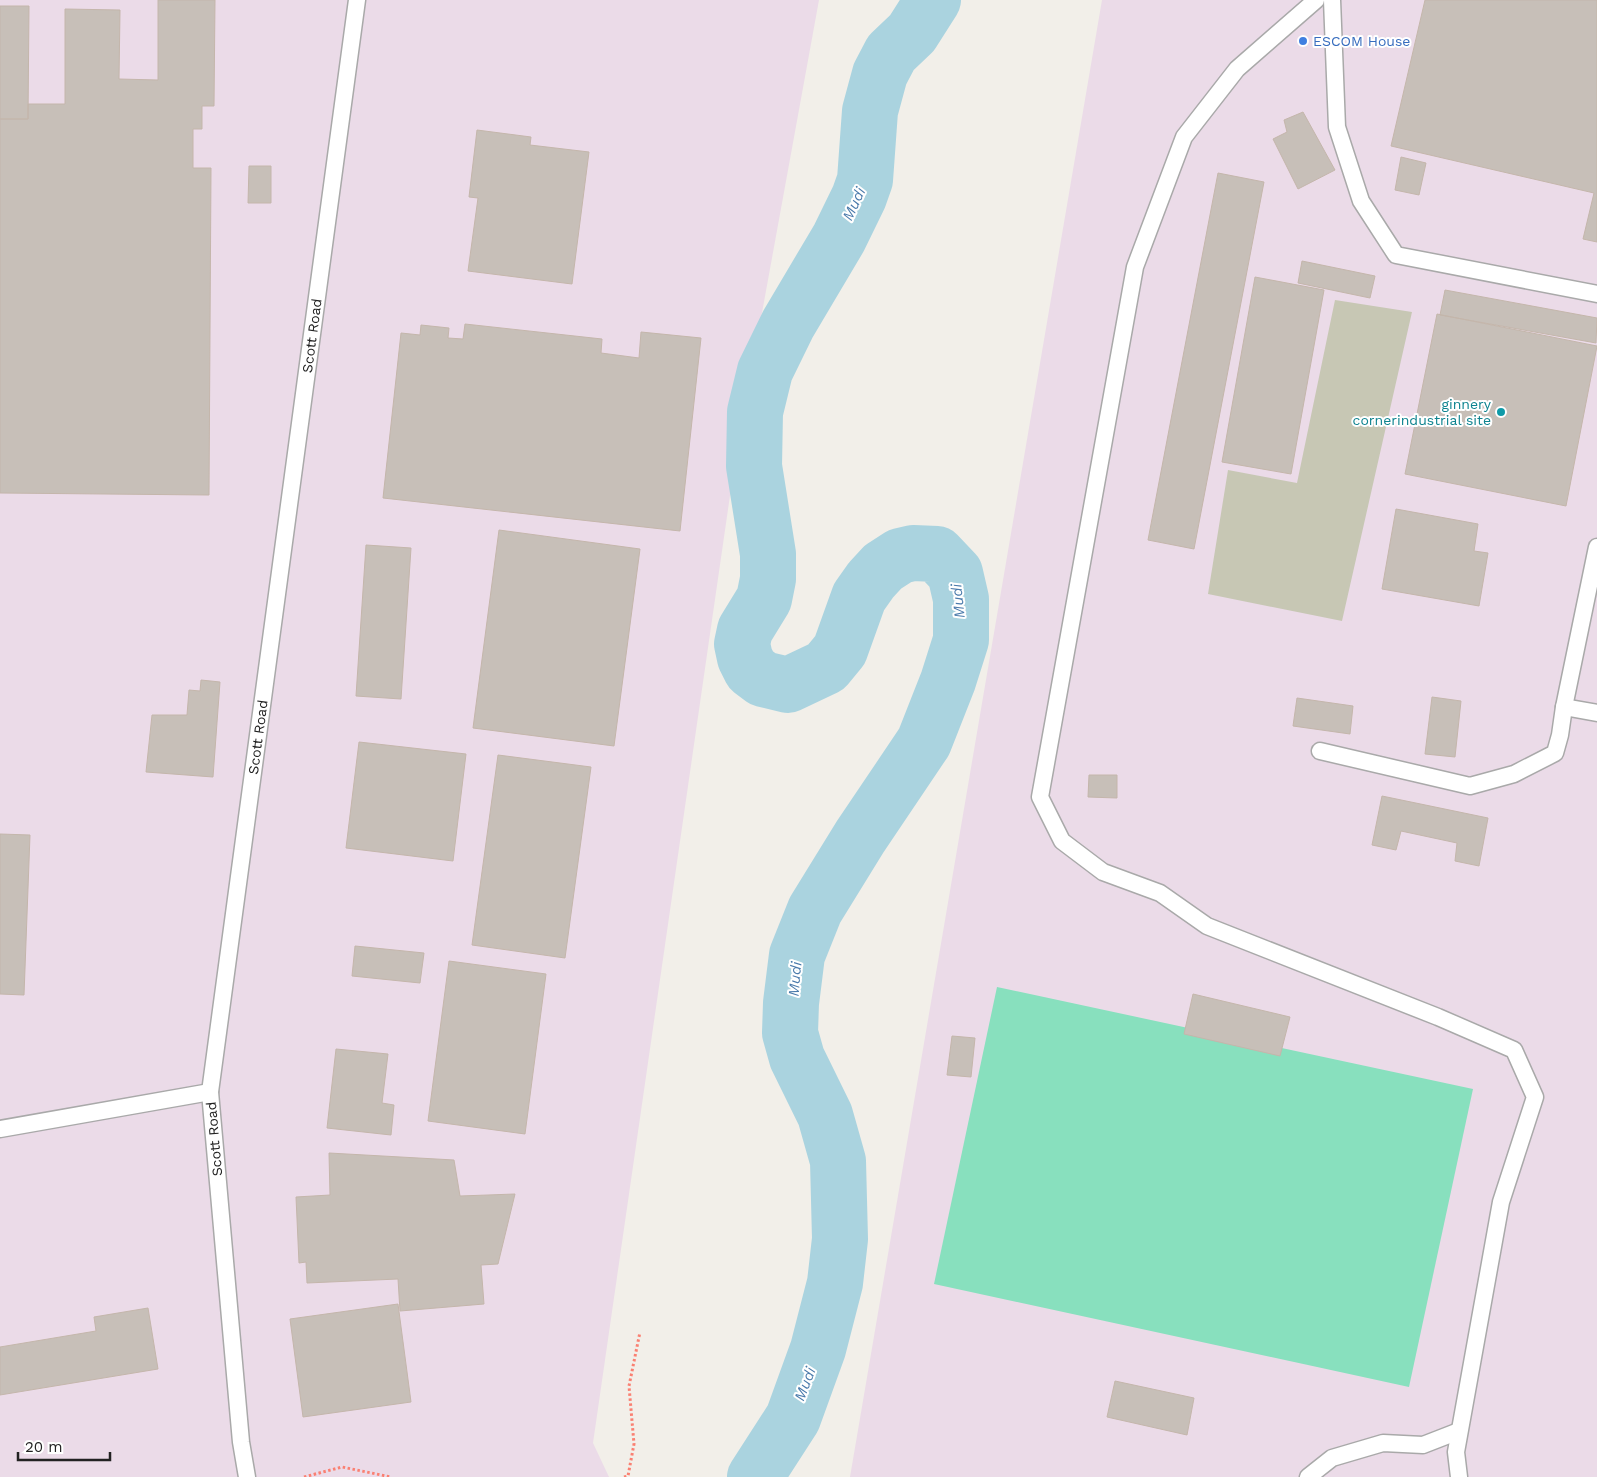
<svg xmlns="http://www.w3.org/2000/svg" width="1597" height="1477" font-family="'Work Sans',sans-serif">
	<rect width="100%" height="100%" fill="#f2efe9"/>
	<path fill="#ebdbe8" d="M0 0H819L735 461 593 1443 609 1477H0Z
		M1102 0H1597V1477H850Z"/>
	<path fill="#c7c7b4" d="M1335 300 1412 312 1342 621 1208 594 1228 470 1297 483Z"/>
	<path fill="#88e0be" d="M997 987 1473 1089 1409 1387 934 1284Z"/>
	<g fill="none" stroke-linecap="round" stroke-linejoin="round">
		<path stroke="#aad3df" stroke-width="56" d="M755 1477 793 1418 818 1349 835 1283 840 1239 838 1161 825 1115 797 1058 790 1033 791 1003 797 955 815 910 860 837 924 742 948 681 961 640V599L955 573 937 554 913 553 900 556 883 567 871 580 859 597 840 650 826 667 788 685 763 679 751 670 745 658 742 644 745 630 764 599 768 579V554L754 466 755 412 765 371 788 324 839 238 859 197 865 180 870 111 880 74 891 53 912 33 933 0"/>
	</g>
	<path fill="#c7bfb8" stroke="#c4b6ab" d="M158 0H215L214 106H202V129H193V168H211L209 495 0 493V119H28V104H65V9L120 10 119 79 158 80Z
		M1425 0H1597V242L1583 239 1594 193 1391 146Z
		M0 6H29L28 119H0Z
		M1303 112 1335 170 1298 189 1273 139 1287 132 1284 120Z
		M477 130 531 137 530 145 589 152 572 284 468 271 478 198 469 197Z
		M1401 157 1426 163 1419 195 1395 190Z
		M249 166H271V203H248Z
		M1218 173 1264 182 1194 549 1148 540Z
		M1302 261 1375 276 1370 298 1298 283Z
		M1255 277 1324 290 1291 474 1222 462Z
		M1445 290 1597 318 1596 343 1440 315Z
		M1437 314 1597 346 1566 506 1405 474Z
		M465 324 602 339 601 353 639 358 641 332 701 338 680 531 383 498 401 333 420 335 421 325 449 328 448 338 463 339Z
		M1396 509 1478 524 1474 551 1488 553 1479 606 1382 589Z
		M499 530 640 549 614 746 473 728Z
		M366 545 411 548 401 699 356 696Z
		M201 680 220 682 213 777 146 772 152 715H187L189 690 200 691Z
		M1432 697 1461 701 1455 757 1425 754Z
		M1297 698 1353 706 1350 734 1293 726Z
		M359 742 466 754 453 861 346 848Z
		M498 755 591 767 565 958 472 945Z
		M1089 775H1117V798L1088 797Z
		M1382 796 1488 818 1479 866 1455 861 1457 843 1401 831 1396 850 1372 845Z
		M0 834 30 835 24 995 0 994Z
		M355 946 424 953 420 983 352 976Z
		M449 961 546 974 525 1134 428 1121Z
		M1193 994 1290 1017 1280 1056 1184 1034Z
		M952 1036 975 1038 971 1077 947 1075Z
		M336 1049 388 1054 382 1103 394 1105 391 1135 327 1128Z
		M329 1153 454 1160 460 1196 515 1194 498 1264 481 1265 484 1304 400 1311 398 1279 307 1283 306 1262 299 1263 296 1197 330 1195Z
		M398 1304 411 1402 303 1417 290 1319Z
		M148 1308 158 1369 0 1395V1347L96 1331 94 1317Z
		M1115 1381 1194 1398 1187 1435 1107 1417Z"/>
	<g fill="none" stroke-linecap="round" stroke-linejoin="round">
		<g stroke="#a9a9a9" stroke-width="19">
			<g id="service">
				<path d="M1316 0 1237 69 1184 137 1135 267 1040 797 1062 841 1103 872 1160 893 1207 926 1438 1017 1514 1050 1535 1097 1501 1202 1456 1452 1459 1477"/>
				<path d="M1332 0 1337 127 1361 201 1396 255 1597 294"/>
				<path d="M1564 707 1597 713"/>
				<path d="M1320 751 1470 786 1514 774 1555 753 1560 735 1564 707 1597 547"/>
				<path d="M0 1129 210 1092"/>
				<path id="s1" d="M247 1477 241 1442 210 1092 357 0"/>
				<path d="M1308 1477 1332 1458 1383 1443 1423 1445 1459 1431"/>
			</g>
		</g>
		<path stroke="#fa8072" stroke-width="3" stroke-dasharray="2.5 2.5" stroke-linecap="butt" d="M304 1477 342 1467 391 1477
			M624 1477 628 1476 634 1444 629 1386 640 1332"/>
		<use href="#service" stroke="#fff" stroke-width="16"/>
	</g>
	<circle fill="#3f7fe0" stroke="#fff" stroke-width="2" cx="1303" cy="41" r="5"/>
	<circle fill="#0f9aa8" stroke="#fff" stroke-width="2" cx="1501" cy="412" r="5"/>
	<g text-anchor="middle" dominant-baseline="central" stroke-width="4" stroke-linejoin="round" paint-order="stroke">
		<g font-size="14" fill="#366cbe" stroke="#fff" text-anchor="start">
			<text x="1313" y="41">ESCOM House</text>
		</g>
		<g font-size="14" fill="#222" stroke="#fff">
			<text stroke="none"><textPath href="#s1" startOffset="1150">Scott Road</textPath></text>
			<text stroke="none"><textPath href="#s1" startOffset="745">Scott Road</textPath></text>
			<text transform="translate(214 1139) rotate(-95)">Scott Road</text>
		</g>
		<g font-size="14" fill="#0d838f" stroke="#fff" text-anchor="end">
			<text x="1491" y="404">ginnery<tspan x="1491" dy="16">cornerindustrial site</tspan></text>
		</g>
		<g font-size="15" font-style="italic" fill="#4a7aab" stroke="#fff">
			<text transform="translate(854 204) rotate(-65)">Mudi</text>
			<text transform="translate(958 601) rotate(-96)">Mudi</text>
			<text transform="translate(795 979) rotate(-85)">Mudi</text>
			<text transform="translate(805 1384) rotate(-69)">Mudi</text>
		</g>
	</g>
	<path d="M18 1452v8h92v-8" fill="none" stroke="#222222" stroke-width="2.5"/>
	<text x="25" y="1452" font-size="15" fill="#222222" stroke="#ffffff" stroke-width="4" paint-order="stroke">20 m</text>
</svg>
